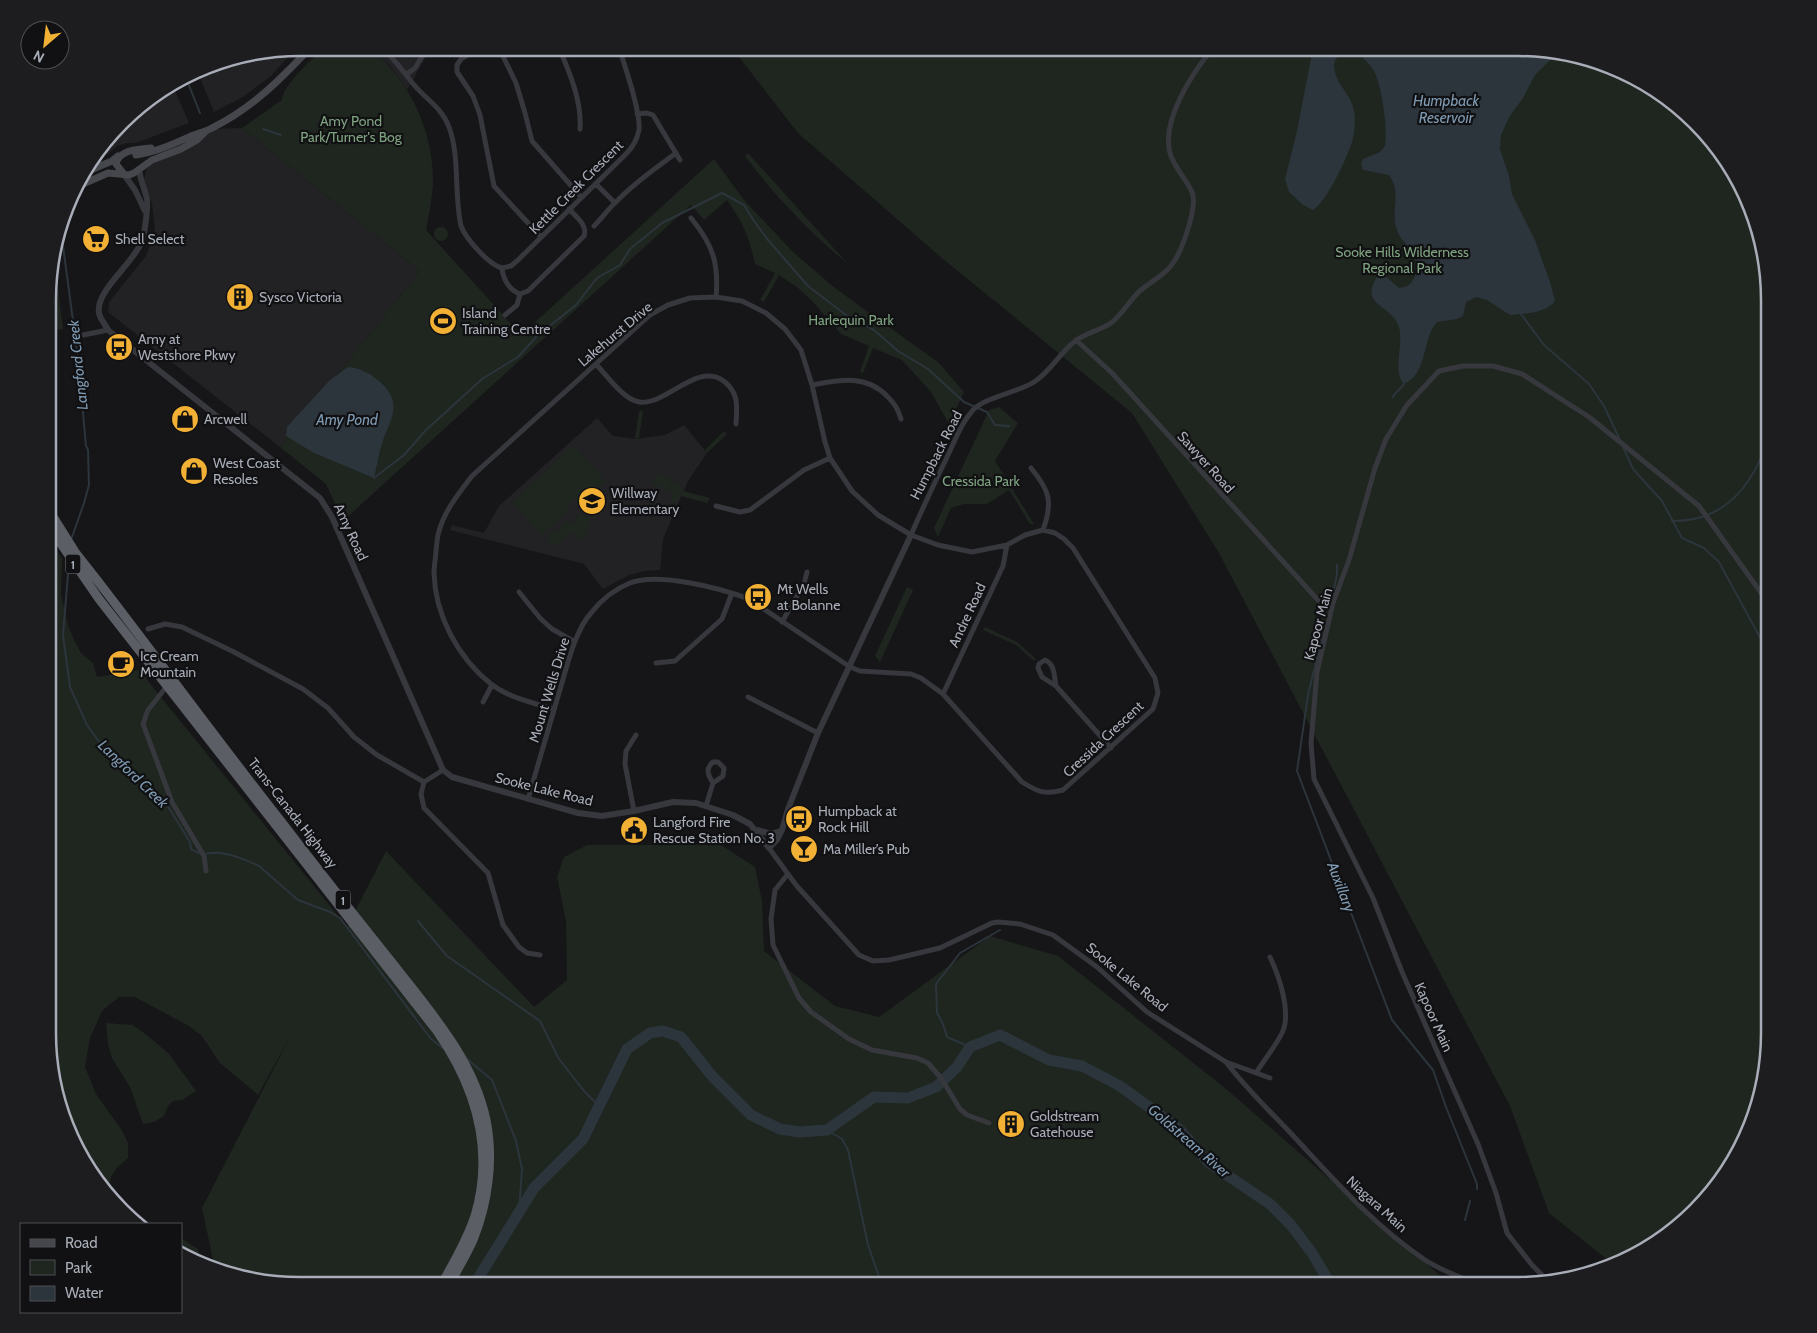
<svg xmlns="http://www.w3.org/2000/svg" width="1817" height="1333" font-family="Cabin,sans-serif">
	<rect width="100%" height="100%" fill="#161618"/>
	<path fill="#222225" d="M296 48 271 76 243 97 214 112 197 71 204 67Z
		M370 48H431L407 90 391 67Z
		M173 86 189 123 136 143H127L117 146 109 153 96 159 133 110Z
		M242 128 420 271 280 447 108 312 109 302 146 256 155 231 152 203 144 180 147 166 158 153 217 129Z
		M597 418 613 436 635 439 665 435 684 425 707 453 688 481 663 539 660 570 644 571 629 575 603 589 584 564 450 530 452 525 484 533 499 506Z"/>
	<path fill="#1e261f" d="M324 48H370C410 81 434 131 433 184 432 199 429 214 426 230L521 335 714 159 744 200 793 252 835 288 939 363 964 392 949 424 931 392 902 360 873 348 863 373 860 372 869 346 841 334 813 302 798 288 779 275 764 302 760 300 775 273 755 264C749 236 743 223 727 200L704 220 691 205 345 519 341 517 326 484 280 447 420 271 242 128 282 100C281 87 314 57 324 48Z
		M732 48H1533L1598 61 1671 100 1707 134 1743 188 1769 284V1049L1756 1114 1717 1187 1671 1233 1629 1259 1614 1265 1549 1213 1510 1106 1219 553 1132 413 943 259 798 133Z
		M748 153 848 264C809 232 775 196 745 156Z
		M434 234a7 7 0 1 1 14 0a7 7 0 1 1-14 0Z
		M54 255 63 329 50 331V268Z
		M999 407 1018 423 995 461 1034 524H1030L1009 490 987 504H964L951 508 938 537 934 528 989 410Z
		M639 411H643L639 438 635 439Z
		M724 431 727 434 707 453 705 450Z
		M574 445 605 481 579 502 573 499 562 517 542 536 512 502Z
		M658 472 673 480 667 491 652 482Z
		M675 481 684 487 676 504 670 501 674 492 670 489Z
		M683 491 710 498 707 503 681 496Z
		M580 513 592 520 581 540 569 532 558 546 546 541 550 534 559 530 565 520 573 525Z
		M50 539 62 559 61 595 68 625 73 638 81 653 93 663 97 677 139 670 347 927 386 851 534 1007 567 980 566 921 557 877 564 857 587 845H721L755 867 762 901 764 951 835 1006 879 1017 990 936 1058 956 1225 1088 1451 1285H284L215 1269 202 1208 290 1037 258 1095 219 1062 202 1036 189 1026 135 997H119L102 1011 90 1038 85 1067 96 1094 121 1129 128 1143V1158C115 1169 110 1173 109 1191L81 1159 50 1065Z
		M907 587 913 590 880 662 875 656Z
		M985 627 1017 642 1036 659 1034 661 1016 645 983 630Z
		M106 1023 133 1025 148 1036 169 1054 196 1091 182 1100 173 1101 168 1106 164 1116 154 1122 143 1124 130 1087 112 1058 108 1044Z
		M181 1238 198 1249 200 1264 181 1253Z"/>
	<path fill="#2c353c" d="M1313 48H1533L1557 53 1535 75 1523 98 1509 117 1501 135 1500 149 1509 176 1512 194 1535 240 1550 282 1555 301C1546 313 1524 314 1510 315L1487 300 1476 297 1466 302 1463 316 1457 319 1437 322C1422 338 1428 374 1404 384 1392 372 1404 344 1399 327 1392 304 1356 306 1379 274L1385 276 1399 288C1408 287 1410 285 1414 278 1427 252 1400 247 1396 227 1391 208 1402 193 1389 175L1363 170 1361 164 1363 159 1380 152 1385 146C1388 129 1382 87 1374 71 1368 62 1361 55 1352 49 1343 51 1334 57 1334 66 1335 83 1349 92 1353 107 1356 116 1355 129 1353 138 1350 153 1326 203 1313 210L1303 205 1289 192 1285 179 1297 131Z
		M348 367C361 368 369 373 379 381 403 402 392 416 383 440 379 452 377 465 374 478L314 453 286 436 287 427 329 381Z"/>
	<g fill="none" stroke-linecap="round" stroke-linejoin="round">
		<path stroke="#2c353c" stroke-width="2" d="M186 78 200 113
			M263 129 281 135
			M61 231 78 358 86 446 88 450 89 485 84 503 71 540
			M1521 314 1544 345 1589 384 1604 406 1620 440
			M1393 397C1396 391 1401 389 1404 384
			M1623 447 1633 469 1662 501 1682 538 1704 548 1719 562 1769 654
			M374 478 404 455 425 431 482 379 518 357 537 336 576 305 597 278 620 265 630 249 662 223 722 193 744 205 754 221 768 240 808 286 846 315 874 330 898 351 928 369 964 402 987 412 995 425 1009 426
			M1672 521C1726 522 1754 484 1769 436
			M69 562 63 635 70 687 87 725 103 747 164 800 190 842 191 849C204 858 208 851 221 853 233 855 247 860 259 866L298 900 330 912 340 918 431 1039 444 1049
			M1331 603 1337 574V565
			M1323 634 1308 695 1297 771 1392 1020 1433 1070 1446 1107 1477 1184V1189
			M418 921 447 956 540 1021 559 1059 584 1091 599 1106
			M970 1047 947 1037 943 1024 937 1013 936 984 960 953 1000 930
			M467 1059 492 1080 516 1141 522 1169 519 1212
			M827 1130 842 1139 848 1150 868 1245 882 1285
			M1465 1220 1470 1201"/>
		<path stroke="#2c353c" stroke-width="11" d="M474 1285 534 1188 583 1139 627 1049 650 1033 663 1031 681 1037 712 1076 751 1115 780 1129 800 1132 827 1130 874 1097 908 1098 936 1087 957 1067 970 1047 1000 1035 1049 1060 1082 1066 1120 1086 1179 1129 1209 1163 1270 1204 1291 1225 1312 1253 1331 1285"/>
		<path stroke="#37383d" stroke-width="5" d="M382 48C395 59 404 73 415 86 427 100 442 108 449 127 460 156 454 196 461 226 466 239 489 265 502 268
			M479 48 461 59 457 65V72L473 96 480 115 494 186 541 237
			M499 48 516 83 525 113 532 141 581 197
			M559 48C570 73 582 102 580 129
			M407 74 415 68 427 48
			M637 114 647 113 653 115 680 160
			M596 184 615 203
			M691 218C713 245 719 263 716 297
			M594 226C602 218 609 208 618 200 635 182 656 168 676 153
			M502 268 511 266 518 260 626 154C633 147 637 140 639 130 641 112 625 66 619 48
			M502 268C503 279 509 290 520 294L528 291 584 236C588 225 576 217 569 209
			M505 315 517 305 520 294
			M83 335 108 330
			M1076 340 1112 373 1318 600
			M596 364C606 375 624 400 639 402 667 406 697 360 725 382 739 394 737 407 736 424
			M812 385C839 380 866 374 887 396 895 404 898 409 901 419
			M1031 468C1050 491 1053 502 1043 530
			M716 506 740 512 750 510 804 470 830 458
			M911 535C923 507 936 480 949 453 956 438 962 422 973 410 987 396 1017 393 1034 382 1050 372 1059 354 1074 342 1085 333 1099 331 1111 323 1123 314 1130 299 1141 290 1153 280 1167 274 1175 260 1183 247 1198 206 1192 192 1186 178 1174 168 1170 153 1161 120 1193 72 1213 48
			M519 592 540 618 552 629 575 642
			M782 622 804 584 807 572
			M148 629 165 624 182 627 234 652 303 689 328 708 354 737 377 755 424 782
			M656 663 675 661 722 619 732 593
			M167 686 148 710 143 724 172 802 204 856 206 871
			M1056 686C1054 676 1055 664 1045 660L1039 664 1038 668 1042 677 1056 686 1111 748
			M943 694 1003 566 1007 545
			M748 697 818 733
			M483 702 492 685
			M443 770 424 782 421 794 424 808 488 873 503 925 519 947 527 953 540 955
			M528 799C539 761 550 724 561 686 568 663 575 631 591 613 601 600 615 589 630 583 658 572 720 588 749 599L850 667 860 671 911 674 921 678 943 694 1022 782C1038 792 1045 795 1063 790L1153 709 1158 693 1155 678 1073 548 1064 539 1055 533 1043 530 1025 535 1007 545 972 552 938 545 911 535 878 515 852 491 830 458 825 442 812 385 801 350 785 329 766 313 742 301 716 297 690 298 668 305 650 315 472 476C459 493 445 510 439 531 437 537 437 544 436 550 436 557 434 565 434 573 435 615 458 658 491 684 509 698 534 703 554 709
			M706 806 713 783 723 776 724 768 718 762H713C705 769 708 775 713 783
			M634 811 625 764 626 751 636 735
			M769 848 796 885 859 955 873 961 889 960 940 948 992 923 998 922 1020 924 1053 935 1097 967 1147 1012 1226 1062 1270 1078
			M787 875 775 890 771 919 773 945 799 998 811 1012 849 1039 872 1050 917 1058 928 1063 941 1078 960 1109 967 1115 989 1123
			M1226 1062C1248 1091 1274 1115 1298 1141 1337 1183 1376 1227 1425 1260 1442 1271 1462 1278 1480 1285
			M1256 1073C1264 1060 1275 1047 1282 1033 1292 1013 1279 976 1270 957
			M1545 1282 1543 1276 1532 1265 1507 1233 1496 1193 1478 1144 1402 972 1373 898 1314 779 1311 743 1317 672 1333 603 1349 560 1375 468 1386 439 1407 405 1439 371 1463 366H1493L1522 374 1589 417 1699 506 1769 604"/>
		<path stroke="#37383d" stroke-width="6" d="M139 169C140 180 145 189 147 199 148 205 145 234 142 241 134 263 95 291 99 313 100 319 105 324 108 330L320 498 332 517 443 770 452 777 578 813 602 816 634 811 673 802 696 803 733 815 750 824 769 848 777 840 782 830 788 809 818 733 911 535
			M123 173 135 190 145 211
			M758 830 771 834 781 831"/>
		<path stroke="#45474d" stroke-width="7" d="M136 155C156 152 173 144 191 136 198 133 205 132 212 128 252 108 280 80 310 48
			M86 172 112 161 118 156
			M123 173 116 164C119 149 138 150 151 148
			M74 188 108 173 129 175 134 173 152 160 181 149 197 140 205 132"/>
		<path stroke="#5b5e65" stroke-width="9" d="M50 512 75 552 97 580C161 663 222 747 287 829 322 875 358 920 394 965 431 1013 473 1059 486 1120 494 1159 488 1203 473 1240 466 1256 457 1270 449 1285
			M50 528 99 599 437 1031C475 1086 495 1149 475 1216 467 1240 454 1263 441 1285"/>
	</g>
	<defs>
		<g id="supermarket-disc" transform="scale(1.4375)"><circle r="9.5" fill="#f2b134" stroke="#111113"/><path d="M-6-5.5h2.5l.6 2H6L4.5 2H-2.5L-4.4-4H-6ZM-1.5 3.2a1.3 1.3 0 1 0 .1 0ZM3 3.2a1.3 1.3 0 1 0 .1 0Z" fill="#111"/></g>
		<g id="building-disc" transform="scale(1.4375)"><circle r="9.5" fill="#f2b134" stroke="#111113"/><path d="M-4-6H4V6H1V3H-1V6H-4ZM-2.5-4.3h1.7v1.8h-1.7ZM.8-4.3h1.7v1.8H.8ZM-2.5-1h1.7V.8h-1.7ZM.8-1h1.7V.8H.8Z" fill="#111"/></g>
		<g id="stadium-disc" transform="scale(1.4375)"><circle r="9.5" fill="#f2b134" stroke="#111113"/><path d="M0-5a6.5 5 0 1 0 0 10a6.5 5 0 1 0 0-10ZM-3.5-1.8h7v3.6h-7Z" fill="#111"/></g>
		<g id="bus-disc" transform="scale(1.4375)"><circle r="9.5" fill="#f2b134" stroke="#111113"/><path d="M-5-6H5V4H4V6H2V4H-2V6H-4V4H-5ZM-3.5-4V0h7V-4ZM-3.5 1.2v1.5H-2V1.2ZM2 1.2v1.5H3.5V1.2Z" fill="#111"/></g>
		<g id="shop-disc" transform="scale(1.4375)"><circle r="9.5" fill="#f2b134" stroke="#111113"/><path d="M-5-2.5h2.3a2.7 3.5 0 0 1 5.4 0H5L5.5 6h-11ZM-1.5-2.5h3a1.5 2.3 0 0 0-3 0Z" fill="#111"/></g>
		<g id="school-disc" transform="scale(1.4375)"><circle r="9.5" fill="#f2b134" stroke="#111113"/><path d="M0-5L7-2L0 1L-7-2ZM-4 1L0 2.5L4 1V4Q0 6-4 4Z" fill="#111"/></g>
		<g id="cafe-disc" transform="scale(1.4375)"><circle r="9.5" fill="#f2b134" stroke="#111113"/><path d="M-5.5-4.5H6V0H3Q3 3.5 0 3.5H-2.5Q-5.5 3.5-5.5 0ZM3-3.2v2h1.7v-2ZM-6 4.5H4V6H-6Z" fill="#111"/></g>
		<g id="civic-disc" transform="scale(1.4375)"><circle r="9.5" fill="#f2b134" stroke="#111113"/><path d="M-.6-6.5H3V-4.5H.6V-3L4-1V1h2V6H-6V1h2V-1L-.6-3ZM-1.2 2.5V6h2.4V2.5Z" fill="#111"/></g>
		<g id="bar-disc" transform="scale(1.4375)"><circle r="9.5" fill="#f2b134" stroke="#111113"/><path d="M-6-5H6L.8 .8V4.5H3.5V6h-7V4.5H-.8V.8Z" fill="#111"/></g>
	</defs>
	<g fill-rule="evenodd">
		<use href="#supermarket-disc" x="96" y="239"/>
		<use href="#building-disc" x="240" y="297"/>
		<use href="#stadium-disc" x="443" y="321"/>
		<use href="#bus-disc" x="119" y="347"/>
		<use href="#shop-disc" x="185" y="419"/>
		<use href="#shop-disc" x="194" y="471"/>
		<use href="#school-disc" x="592" y="501"/>
		<use href="#bus-disc" x="758" y="597"/>
		<use href="#cafe-disc" x="121" y="664"/>
		<use href="#bus-disc" x="799" y="819"/>
		<use href="#civic-disc" x="634" y="830"/>
		<use href="#bar-disc" x="804" y="849"/>
		<use href="#building-disc" x="1011" y="1124"/>
	</g>
	<g text-anchor="middle" dominant-baseline="central" stroke-width="4.5" stroke-linejoin="round" paint-order="stroke">
		<g fill="#111113" stroke="#7b7e86" stroke-width="1">
			<rect x="65.5" y="554.5" width="15" height="19" rx="4"/>
			<rect x="335.5" y="890.5" width="15" height="19" rx="4"/>
		</g>
		<g font-size="12" font-weight="bold" fill="#a8adb8">
			<text x="73" y="564">1</text>
			<text x="343" y="900">1</text>
		</g>
		<g font-size="14" fill="#7fa381" stroke="#111113">
			<text x="351" y="121">Amy Pond<tspan x="351" dy="16">Park/Turner's Bog</tspan></text>
			<text x="1402" y="252">Sooke Hills Wilderness<tspan x="1402" dy="16">Regional Park</tspan></text>
			<text x="851" y="320">Harlequin Park</text>
			<text x="981" y="481">Cressida Park</text>
		</g>
		<g font-size="14" fill="#a8adb8" stroke="#111113">
			<text transform="translate(576 187) rotate(-45)">Kettle Creek Crescent</text>
			<text transform="translate(615 334) rotate(-40)">Lakehurst Drive</text>
			<text transform="translate(936 455) rotate(-63)">Humpback Road</text>
			<text transform="translate(1206 462) rotate(48)">Sawyer Road</text>
			<text transform="translate(351 532) rotate(65)">Amy Road</text>
			<text transform="translate(967 615) rotate(-65)">Andre Road</text>
			<text transform="translate(1318 624) rotate(-75)">Kapoor Main</text>
			<text transform="translate(549 690) rotate(-73)">Mount Wells Drive</text>
			<text transform="translate(1103 739) rotate(-43)">Cressida Crescent</text>
			<text transform="translate(544 789) rotate(14)">Sooke Lake Road</text>
			<text transform="translate(293 813) rotate(52)">Trans-Canada Highway</text>
			<text transform="translate(1127 977) rotate(39)">Sooke Lake Road</text>
			<text transform="translate(1434 1017) rotate(66)">Kapoor Main</text>
			<text transform="translate(1377 1204) rotate(42)">Niagara Main</text>
		</g>
		<g font-size="14" fill="#a8adb8" stroke="#111113" text-anchor="start">
			<text x="115" y="239">Shell Select</text>
			<text x="259" y="297">Sysco Victoria</text>
			<text x="462" y="313">Island<tspan x="462" dy="16">Training Centre</tspan></text>
			<text x="138" y="339">Amy at<tspan x="138" dy="16">Westshore Pkwy</tspan></text>
			<text x="204" y="419">Arcwell</text>
			<text x="213" y="463">West Coast<tspan x="213" dy="16">Resoles</tspan></text>
			<text x="611" y="493">Willway<tspan x="611" dy="16">Elementary</tspan></text>
			<text x="777" y="589">Mt Wells<tspan x="777" dy="16">at Bolanne</tspan></text>
			<text x="140" y="656">Ice Cream<tspan x="140" dy="16">Mountain</tspan></text>
			<text x="818" y="811">Humpback at<tspan x="818" dy="16">Rock Hill</tspan></text>
			<text x="653" y="822">Langford Fire<tspan x="653" dy="16">Rescue Station No. 3</tspan></text>
			<text x="823" y="849">Ma Miller’s Pub</text>
			<text x="1030" y="1116">Goldstream<tspan x="1030" dy="16">Gatehouse</tspan></text>
		</g>
		<g font-size="15" font-style="italic" fill="#7f9bb3" stroke="#111113">
			<text x="1446" y="101">Humpback<tspan x="1446" dy="17">Reservoir</tspan></text>
			<text transform="translate(78 365) rotate(-96)">Langford Creek</text>
			<text x="347" y="420">Amy Pond</text>
			<text transform="translate(133 774) rotate(44)">Langford Creek</text>
			<text transform="translate(1341 887) rotate(69)">Auxillary</text>
			<text transform="translate(1189 1141) rotate(41)">Goldstream River</text>
		</g>
	</g>
	<path d="M0 0H1817V1333H0ZM300 56H1517A244 244 0 0 1 1761 300V1033A244 244 0 0 1 1517 1277H300A244 244 0 0 1 56 1033V300A244 244 0 0 1 300 56Z" fill="#1d1d20" fill-rule="evenodd"/>
	<path fill="none" stroke="#a8adb8" stroke-width="2.5" d="M300 56H1517A244 244 0 0 1 1761 300V1033A244 244 0 0 1 1517 1277H300A244 244 0 0 1 56 1033V300A244 244 0 0 1 300 56Z"/>
	<rect x="20" y="1223" width="162" height="90" fill="#111113" stroke="#4d4f55"/>
	<rect x="30" y="1239" width="25" height="8" fill="#45474d" stroke="#4d4f55"/>
	<text x="65" y="1248" font-size="15" fill="#a8adb8">Road</text>
	<rect x="30" y="1260" width="25" height="15" fill="#1e261f" stroke="#4d4f55"/>
	<text x="65" y="1273" font-size="15" fill="#a8adb8">Park</text>
	<rect x="30" y="1286" width="25" height="15" fill="#2c353c" stroke="#4d4f55"/>
	<text x="65" y="1298" font-size="15" fill="#a8adb8">Water</text>
	<g transform="translate(45 45) rotate(208)"><circle r="24" fill="#111113" stroke="#4d4f55"/>
	<path d="M0-4L9 19L0 12L-9 19Z" fill="#f2b134"/>
	<text y="-8" font-size="14" font-weight="bold" text-anchor="middle" fill="#a8adb8">N</text>
	</g>
</svg>
